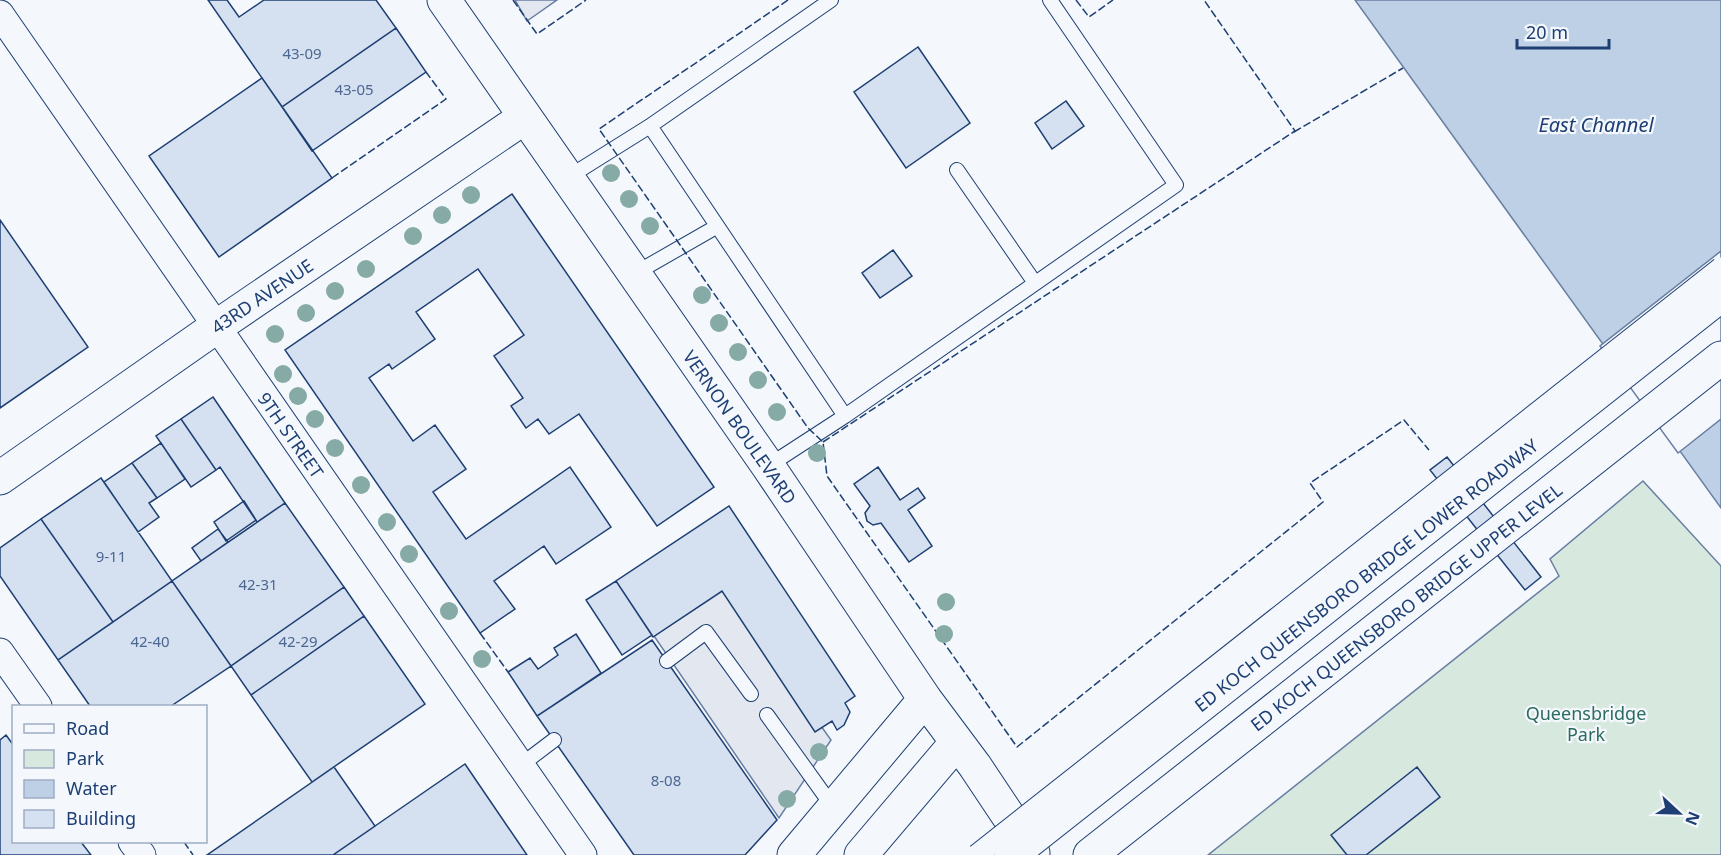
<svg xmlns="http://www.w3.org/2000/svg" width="1721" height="855" font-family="'Noto Sans',sans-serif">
	<rect width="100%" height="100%" fill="#f4f7fb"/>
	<path fill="#d7e8df" stroke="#687fa3" stroke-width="1.5" d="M1643 481 1721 566V855H1208L1559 576 1550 559Z"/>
	<path fill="#e3e8f0" stroke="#687fa3" stroke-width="1.5" d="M515 0H557L527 21Z
		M724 590 831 740 779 818 654 636Z"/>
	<path fill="#bed0e5" stroke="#687fa3" stroke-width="1.5" d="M1355 0H1721V508Z"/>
	<path fill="#f4f7fb" stroke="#687fa3" stroke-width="1.5" d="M1721 251V419L1678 453 1600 346Z"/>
	<path fill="#d5e0f0" stroke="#1d3f73" stroke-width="1.5" d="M208 0H227L239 17 264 0H376L396 28 282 107Z
		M396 28 426 72 312 151 282 107Z
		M918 47 970 123 906 168 854 92Z
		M262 78 332 178 219 257 149 156Z
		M1066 101 1084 126 1052 149 1035 123Z
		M512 194 714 487 657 526 579 414 549 434 538 419 526 428 511 406 523 398 494 356 524 335 478 269 416 312 435 339 392 369 389 364 369 378 413 441 435 425 466 469 433 492 466 539 570 467 611 527 556 564 544 546 494 581 515 609 480 633 285 350Z
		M0 220 88 347 0 408Z
		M893 250 912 276 880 298 862 273Z
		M213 397 285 503 257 522 220 467 216 470 181 419Z
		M181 419 216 470 191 487 156 436Z
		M161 443 185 479 157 498 132 463Z
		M1447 457 1541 577 1525 590 1430 470Z
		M132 463 157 498 149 503 159 517 138 532 104 482Z
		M878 467 900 500 918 488 925 498 908 510 932 546 909 562 881 523 873 525 867 521 865 513 870 506 854 484Z
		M101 478 172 581 113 622 41 519Z
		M244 501 256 520 226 541 214 522Z
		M285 503 344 587 231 666 172 581Z
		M729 506 855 696 845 703 850 712 844 725 837 730 832 721 815 732 722 591 653 637 616 581Z
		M41 519 113 622 58 660 0 576V548Z
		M218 529 228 542 201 561 192 548Z
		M172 581 231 666 171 706H90L58 660Z
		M616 581 652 635 622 655 586 600Z
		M344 587 364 616 251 695 231 666Z
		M364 616 425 704 312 782 251 695Z
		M576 634 601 673 537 716 508 672 530 658 538 669 558 655 554 648Z
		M652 640 777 820 745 855H634L537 716Z
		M6 735 14 746V842H81L91 855H0V740Z
		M465 764 527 855H333L375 826Z
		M334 767 375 826 333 855H207Z
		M1417 767 1440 797 1366 855H1347L1331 835Z"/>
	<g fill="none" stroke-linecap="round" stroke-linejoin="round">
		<g stroke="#1d3f73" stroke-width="16">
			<path id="service" d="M650 126 845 416
				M957 170 1035 283
				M567 178 650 126 831 0
				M634 274 716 227
				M768 466 845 416 1176 185 1050 0
				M667 661 706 632 751 694
				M767 715 833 807
				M521 765 554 740"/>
		</g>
		<g stroke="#1d3f73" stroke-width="29">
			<path id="minor" d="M0 14 583 855
				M0 652 38 706
				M132 842 142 855"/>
		</g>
		<g stroke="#1d3f73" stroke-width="35">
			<path id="secondary" d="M444 0 768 466 925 699 975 766 1033 853
				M0 478 216 327 525 117
				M794 855 925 699
				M861 855 957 742"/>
		</g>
		<g stroke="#1d3f73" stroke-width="35">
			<path id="trunk" d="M1090 855 1721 358"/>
		</g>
		<use href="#service" stroke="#f4f7fb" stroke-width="14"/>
		<use href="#minor" stroke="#f4f7fb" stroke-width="27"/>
		<use href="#secondary" stroke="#f4f7fb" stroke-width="33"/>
		<use href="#trunk" stroke="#f4f7fb" stroke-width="33"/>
		<g stroke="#1d3f73" stroke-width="23" stroke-linecap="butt">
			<path id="pedestrian-bridge" d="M977 855 1721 268"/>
		</g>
		<g stroke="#1d3f73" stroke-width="35" stroke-linecap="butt">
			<path id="trunk-bridge" d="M1011 855 1721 295"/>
		</g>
		<use href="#pedestrian-bridge" stroke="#f4f7fb" stroke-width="21"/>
		<use href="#trunk-bridge" stroke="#f4f7fb" stroke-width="33"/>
		<path stroke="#1d3f73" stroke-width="1.5" stroke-dasharray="8 3" stroke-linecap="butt" d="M513 0 537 34 586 0
			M788 0 599 129 808 428 823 442 827 476 1017 747 1323 502 1310 483 1404 420 1429 450
			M1076 0 1089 17 1113 0
			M1294 132 1403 68
			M332 178 446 99 426 72
			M823 442 1295 131 1204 0
			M480 633 508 672
			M184 842 193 855"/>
	</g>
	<g fill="#86aba6">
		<circle cx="611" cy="173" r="9"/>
		<circle cx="471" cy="195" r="9"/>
		<circle cx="629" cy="199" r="9"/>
		<circle cx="442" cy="215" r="9"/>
		<circle cx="650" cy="226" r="9"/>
		<circle cx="413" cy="236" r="9"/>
		<circle cx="366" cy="269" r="9"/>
		<circle cx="335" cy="291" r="9"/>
		<circle cx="702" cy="295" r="9"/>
		<circle cx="306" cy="313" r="9"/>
		<circle cx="719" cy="323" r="9"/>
		<circle cx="275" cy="334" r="9"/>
		<circle cx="738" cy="352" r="9"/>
		<circle cx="283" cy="374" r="9"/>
		<circle cx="758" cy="380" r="9"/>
		<circle cx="298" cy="396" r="9"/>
		<circle cx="777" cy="412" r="9"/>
		<circle cx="315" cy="419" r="9"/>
		<circle cx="335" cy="448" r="9"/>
		<circle cx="817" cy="453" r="9"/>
		<circle cx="361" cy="485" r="9"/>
		<circle cx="387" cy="522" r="9"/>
		<circle cx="409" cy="554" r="9"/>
		<circle cx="946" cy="602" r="9"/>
		<circle cx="449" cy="611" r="9"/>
		<circle cx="944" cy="634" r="9"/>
		<circle cx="482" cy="659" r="9"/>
		<circle cx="819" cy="752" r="9"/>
		<circle cx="787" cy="799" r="9"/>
	</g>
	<g text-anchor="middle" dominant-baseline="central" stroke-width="4.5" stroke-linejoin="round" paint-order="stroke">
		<g font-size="15" fill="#4b6792">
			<text x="302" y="53">43-09</text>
			<text x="354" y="89">43-05</text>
			<text x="111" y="556">9-11</text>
			<text x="258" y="584">42-31</text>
			<text x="150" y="641">42-40</text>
			<text x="298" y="641">42-29</text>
			<text x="666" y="780">8-08</text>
		</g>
		<g font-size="18" fill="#1d3f73" stroke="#f4f7fb">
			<text transform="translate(262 296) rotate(-34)">43RD AVENUE</text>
			<text transform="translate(740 427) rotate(55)">VERNON BOULEVARD</text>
			<text transform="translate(291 435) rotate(55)">9TH STREET</text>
			<text transform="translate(1366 575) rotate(-38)">ED KOCH QUEENSBORO BRIDGE LOWER ROADWAY</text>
			<text transform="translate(1406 607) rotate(-38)">ED KOCH QUEENSBORO BRIDGE UPPER LEVEL</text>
		</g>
		<g font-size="18" fill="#2c6c60" stroke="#f4f7fb">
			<text x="1586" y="713">Queensbridge<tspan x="1586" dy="21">Park</tspan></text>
		</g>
		<g font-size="20" font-style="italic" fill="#1d3f73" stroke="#f4f7fb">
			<text x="1596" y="124">East Channel</text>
		</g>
	</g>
	<rect x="12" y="705" width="195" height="138" fill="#f4f7fb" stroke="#9eadc5" stroke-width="1.5"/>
	<rect x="24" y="724" width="30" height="9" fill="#f4f7fb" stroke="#9eadc5" stroke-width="1.5"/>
	<text x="66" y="735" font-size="18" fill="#1d3f73">Road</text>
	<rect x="24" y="750" width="30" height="18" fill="#d7e8df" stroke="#9eadc5" stroke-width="1.5"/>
	<text x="66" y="765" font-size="18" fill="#1d3f73">Park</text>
	<rect x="24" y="780" width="30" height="18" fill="#bed0e5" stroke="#9eadc5" stroke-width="1.5"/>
	<text x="66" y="795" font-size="18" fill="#1d3f73">Water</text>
	<rect x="24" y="810" width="30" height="18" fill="#d5e0f0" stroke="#9eadc5" stroke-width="1.5"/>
	<text x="66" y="825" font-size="18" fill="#1d3f73">Building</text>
	<g transform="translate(1679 813) rotate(112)" stroke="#f4f7fb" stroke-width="4.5" paint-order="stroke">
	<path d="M0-4.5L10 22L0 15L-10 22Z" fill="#1d3f73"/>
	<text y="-9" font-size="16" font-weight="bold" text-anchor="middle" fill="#1d3f73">N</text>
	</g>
	<path d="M1517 39v9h92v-9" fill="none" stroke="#1d3f73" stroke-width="3"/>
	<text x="1526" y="39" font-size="18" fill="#1d3f73" stroke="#f4f7fb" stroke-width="4.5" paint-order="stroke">20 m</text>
</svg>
